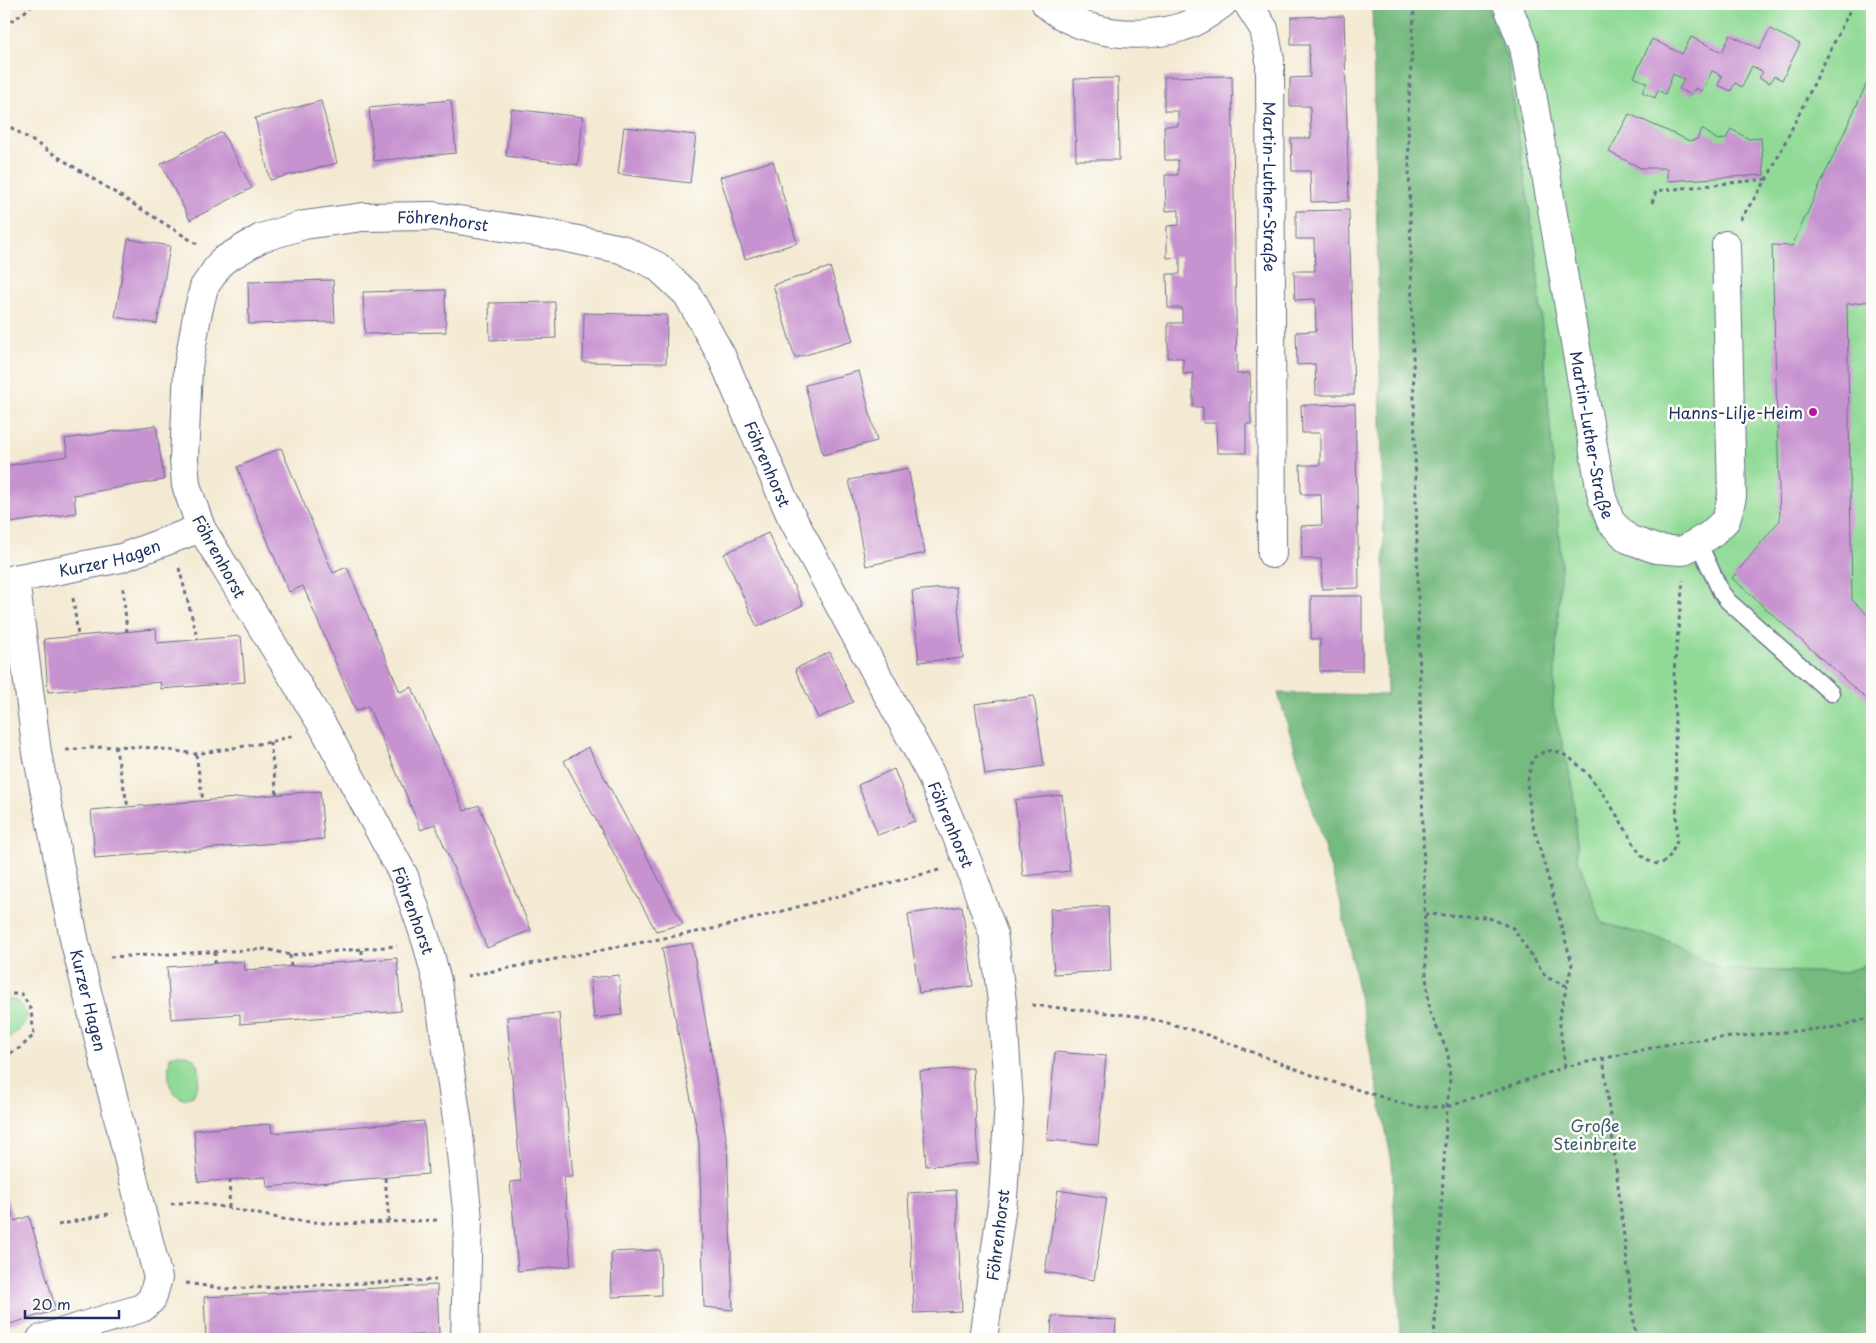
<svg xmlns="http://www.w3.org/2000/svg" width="1876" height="1343" font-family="'Playpen Sans',sans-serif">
	<rect width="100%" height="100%" fill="#fdfcf7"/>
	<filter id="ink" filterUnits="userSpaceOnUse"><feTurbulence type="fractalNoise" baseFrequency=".02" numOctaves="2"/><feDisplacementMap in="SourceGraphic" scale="10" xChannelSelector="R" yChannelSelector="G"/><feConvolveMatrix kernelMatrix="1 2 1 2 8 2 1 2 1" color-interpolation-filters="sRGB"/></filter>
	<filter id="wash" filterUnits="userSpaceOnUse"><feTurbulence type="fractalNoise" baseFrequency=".0096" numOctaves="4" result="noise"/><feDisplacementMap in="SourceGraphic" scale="20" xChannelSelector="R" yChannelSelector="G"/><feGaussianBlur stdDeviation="1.12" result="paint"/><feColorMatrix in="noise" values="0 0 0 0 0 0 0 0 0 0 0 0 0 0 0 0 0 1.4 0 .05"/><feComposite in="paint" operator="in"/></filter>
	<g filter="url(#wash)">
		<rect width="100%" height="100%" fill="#f4ead3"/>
		<path fill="#91da96" stroke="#56847a" d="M1486 4H1872V964L1840 973 1721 969 1668 941 1602 923 1577 858 1573 787 1553 707 1561 561 1536 254 1507 59Z
			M4 998C17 998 22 1006 28 1016L21 1028 4 1042Z
			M177 1054C203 1053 204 1078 193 1096L183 1099C165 1089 168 1075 170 1057Z"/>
		<path fill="#74ba7f" stroke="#48746e" d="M1372 4H1486L1507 59 1536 254 1561 561 1553 707 1573 787 1577 858 1602 923 1668 941 1721 969 1840 973 1872 964V1339H1400L1392 1162 1340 900 1278 693 1387 695Z"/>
		<g id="blocks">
			<path fill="#c792d0" d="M1344 16 1349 201 1311 202 1310 171H1292L1291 138H1311L1310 106H1290V78L1310 77 1309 45H1291V17Z
				M1770 29 1800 44 1782 80 1774 76 1770 83 1759 78 1763 72 1752 66 1742 87 1735 83 1731 91 1718 85 1722 76 1712 71 1702 91 1695 88 1692 95 1679 89 1684 79 1673 74 1665 94 1658 90 1655 98 1642 92 1647 83 1634 77 1652 39 1682 54 1691 37 1722 52 1730 35 1760 49Z
				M1872 72V301L1847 304 1852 600 1872 619V704L1732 578 1780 520 1772 245 1792 246Z
				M1232 76 1237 374 1250 373 1251 424H1246V453H1217L1216 423H1203V407H1193V373L1183 374V358H1168V323H1182V308H1168L1167 274H1180V257L1167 258V226L1179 225V210L1166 211 1165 175H1178V160H1165L1164 126H1178V111H1164V77Z
				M1118 78 1119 160H1076L1074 79Z
				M451 100 456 153 374 161 369 108Z
				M321 101 337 163 270 180 255 118Z
				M511 109 583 117 578 165 506 156Z
				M1629 114 1690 141 1697 139 1702 129 1718 140 1726 139 1731 129 1749 139 1761 138 1764 175 1667 181V168H1641L1609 152Z
				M624 127 696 135 690 183 618 174Z
				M222 132 252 188 190 220 161 164Z
				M773 161 797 243 745 259 720 177Z
				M1349 210 1354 395H1316L1315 364 1297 365 1296 332 1316 331 1315 299 1295 300 1294 271H1315L1314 239H1296V211Z
				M128 239 170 246 157 324 115 317Z
				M830 267 853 341 795 358 773 285Z
				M333 280 335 322 249 324 248 282Z
				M445 290 446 332 365 334 363 292Z
				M555 302 556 338 490 340 489 303Z
				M584 313 667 315 666 363 583 362Z
				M859 371 877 441 823 455 805 385Z
				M1355 404 1359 588 1322 589 1321 559H1302L1301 526 1322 525 1321 494H1301L1300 465H1320V433H1302L1301 405Z
				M156 425 164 480 74 495 76 513 4 524V466L68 456 65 439Z
				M281 448 333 573 347 567 400 692 412 687 464 811 479 805 531 930 487 948 435 824 421 830 368 706 356 711 303 586 289 592 237 467Z
				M908 468 925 553 866 566 849 480Z
				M768 533 803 605 757 627 724 554Z
				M956 587 963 658 919 662 912 591Z
				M1311 596H1362V671H1320V639H1311Z
				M156 629 157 643 241 636 245 682 161 689 160 682 48 692 44 639Z
				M830 652 853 702 818 718 795 669Z
				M1034 696 1044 766 985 775 975 704Z
				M588 747 683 924 656 931 564 761Z
				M894 769 915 821 878 835 858 785Z
				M320 791 324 839 95 858 91 810Z
				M1062 795 1070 871 1023 876 1015 800Z
				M962 906 973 986 919 993 908 914Z
				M1108 906 1111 971 1054 974 1050 909Z
				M692 943 727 1143 733 1310 704 1307 699 1142 662 948Z
				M397 958 401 1011 240 1024V1014L171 1019 167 967 244 961 245 970Z
				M619 975 622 1015 594 1018 590 978Z
				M559 1013 573 1177H564L571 1266 518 1271 510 1182 521 1181 507 1017Z
				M1055 1052 1106 1056 1098 1144 1047 1140Z
				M973 1068 978 1163 926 1166 920 1071Z
				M424 1121 428 1174 267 1187 266 1177 198 1182 194 1130 271 1124 272 1133Z
				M956 1190 962 1311 914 1313 908 1193Z
				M1058 1190 1107 1198 1094 1280 1045 1272Z
				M4 1192 15 1221 29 1216 56 1310 7 1325 4 1312Z
				M660 1250 661 1295 612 1297 611 1252Z
				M437 1285 439 1334 335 1339H206L204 1297Z
				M1052 1316 1116 1320 1115 1339H1051Z"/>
		</g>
	</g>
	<g filter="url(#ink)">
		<use href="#blocks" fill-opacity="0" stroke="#677087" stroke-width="1"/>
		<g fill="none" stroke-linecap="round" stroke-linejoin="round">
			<g stroke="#677087" stroke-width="19">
				<path id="service" d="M1698 542 1721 592 1728 601 1831 693"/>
			</g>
			<g stroke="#677087" stroke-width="30">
				<g id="minor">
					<path d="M1046 4C1081 35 1139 40 1182 27 1197 22 1210 13 1222 4"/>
					<path id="s1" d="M1248 4 1264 29 1270 60 1272 554"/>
					<path id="s2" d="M1507 4 1524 47 1602 498 1611 522 1628 539 1656 549 1682 551 1710 535 1726 520 1732 497 1726 245"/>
					<path id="s3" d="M15 579 37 753 75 943 158 1278 152 1299 142 1308 41 1339"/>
					<path id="s4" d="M4 581 121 558 201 528"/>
					<path id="s5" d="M465 1339 468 1219 458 1126 437 981 427 943 404 876 324 728 201 528 186 485 184 459 188 367 197 316 204 287 222 261 261 238 304 225 363 217 433 216 548 234 621 249 657 266 687 294 721 355 790 514 930 773 968 863 993 933 1002 1002 1009 1102 1003 1198 983 1339"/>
				</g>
			</g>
			<path stroke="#677087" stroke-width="3" stroke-dasharray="4 4" stroke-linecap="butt" d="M1412 4 1414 15 1408 115 1426 976 1430 1012 1448 1053 1450 1079 1447 1107 1434 1339
				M4 26 22 14 34 4
				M4 123 197 244
				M1652 203 1656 191 1767 179
				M1740 220 1767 179 1853 4
				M179 568 198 640
				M123 588 127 632
				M73 598 78 636
				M270 742 277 795
				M115 746 128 807
				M66 750 115 746 155 748 196 754 270 742 295 735
				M196 754 203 801
				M1425 914 1487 917 1513 928 1546 977 1567 986 1572 964 1531 817 1527 783 1533 758C1537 756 1542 752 1547 751 1582 746 1624 828 1640 854 1659 873 1669 862 1677 841L1674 672 1683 580
				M362 950V961
				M215 952V964
				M290 955 291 967
				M110 957 267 949 290 955 397 946
				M467 976 717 928 939 870
				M4 994H22L31 1010 34 1035 20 1048 4 1056
				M1032 1005 1137 1016 1168 1023 1202 1033 1320 1078 1414 1107H1447L1565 1067 1678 1042 1838 1027 1872 1017
				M4 1042 8 1054
				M1603 1057 1636 1339
				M1565 1067 1559 1018 1567 986
				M385 1178 389 1221
				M171 1204 192 1202 229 1208 288 1220 338 1224 437 1220
				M229 1208 230 1179
				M58 1225 113 1213
				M186 1283 227 1289 436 1280"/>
			<use href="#service" stroke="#fff" stroke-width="16"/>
			<use href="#minor" stroke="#fff" stroke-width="28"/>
		</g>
	</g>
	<circle fill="#b5179e" stroke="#fdfcf7" stroke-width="2" cx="1813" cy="412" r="5"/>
	<g text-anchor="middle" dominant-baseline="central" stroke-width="5" stroke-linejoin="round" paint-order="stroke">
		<g font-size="16" fill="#1b2f5e" stroke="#fdfcf7">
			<text stroke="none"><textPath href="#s1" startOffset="188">Martin-Luther-Straße</textPath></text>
			<text stroke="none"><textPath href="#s5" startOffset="1380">Föhrenhorst</textPath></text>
			<text stroke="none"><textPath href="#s2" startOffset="440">Martin-Luther-Straße</textPath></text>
			<text stroke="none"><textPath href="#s5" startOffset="1830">Föhrenhorst</textPath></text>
			<text stroke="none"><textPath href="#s4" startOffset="108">Kurzer Hagen</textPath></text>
			<text transform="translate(220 556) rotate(61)">Föhrenhorst</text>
			<text stroke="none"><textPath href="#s5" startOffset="2235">Föhrenhorst</textPath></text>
			<text transform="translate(414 910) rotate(70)">Föhrenhorst</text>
			<text stroke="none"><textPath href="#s3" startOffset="428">Kurzer Hagen</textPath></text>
			<text transform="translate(997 1235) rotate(-83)">Föhrenhorst</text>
		</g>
		<g font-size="16" fill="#1b2f5e" stroke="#fdfcf7" text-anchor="end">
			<text x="1803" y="412">Hanns-Lilje-Heim</text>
		</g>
		<g font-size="16" fill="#385a6c" stroke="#fdfcf7">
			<text x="1595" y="1125">Große<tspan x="1595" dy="18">Steinbreite</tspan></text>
		</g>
	</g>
	<rect width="1876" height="1343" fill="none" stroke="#fdfcf7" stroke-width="20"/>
	<path d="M25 1310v8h94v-8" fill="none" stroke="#1b2f5e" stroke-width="2.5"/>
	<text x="32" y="1310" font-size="15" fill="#1b2f5e" stroke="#fdfcf7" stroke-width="4" paint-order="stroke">20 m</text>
</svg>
